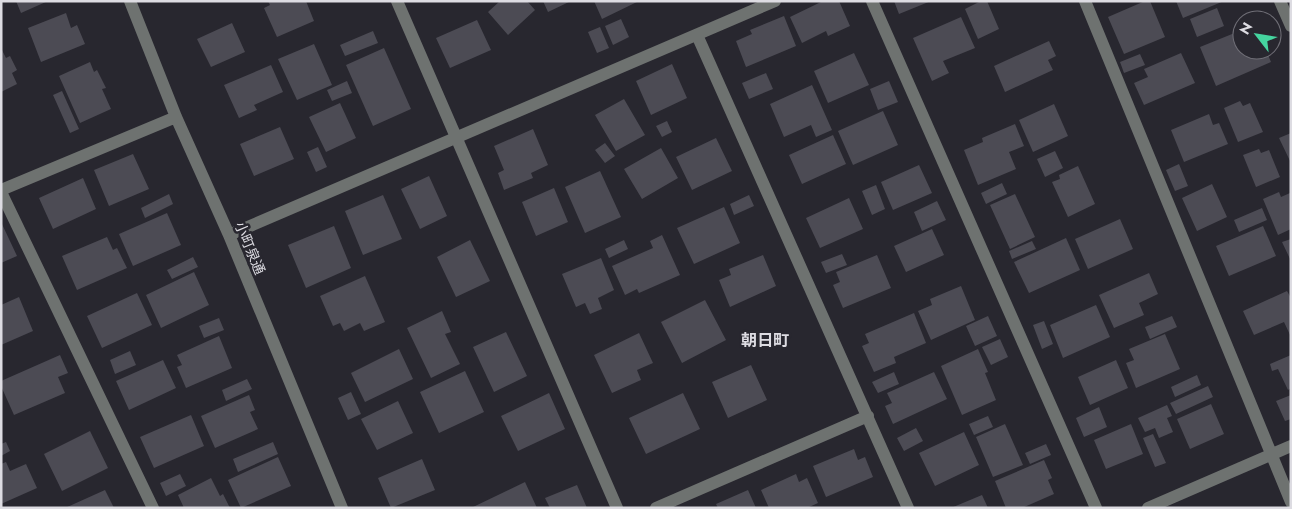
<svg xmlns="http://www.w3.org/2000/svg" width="1292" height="509" font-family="Jost,'Noto Sans JP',sans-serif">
	<rect width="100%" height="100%" fill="#28272f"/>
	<path fill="#4c4b54" d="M16 1H48L21 13Z
		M268 1H306L314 21 277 37 264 8 270 5Z
		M500 1H527L535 10 508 35 488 12Z
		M543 1H571L548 12Z
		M594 1H639L602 19Z
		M823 1H839L850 26 828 36 826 31 802 43 790 17Z
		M894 1H931L899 14Z
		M981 1H987L999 29 978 39 965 9Z
		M1145 1H1150L1165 37 1124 54 1108 17Z
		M1176 1H1224L1183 18Z
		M1217 8 1224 26 1197 37 1190 19Z
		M66 13 71 28 77 25 85 44 41 62 28 28Z
		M784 16 796 46 746 67 736 41 752 34 750 30Z
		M961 17 975 48 943 61 949 73 932 81 913 38Z
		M621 19 629 37 613 45 605 26Z
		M477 20 491 50 450 68 436 38Z
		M232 23 245 52 211 67 197 39Z
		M600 27 609 48 597 53 588 32Z
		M1242 30V50H1266L1271 62 1216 86 1200 47Z
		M373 31 378 43 345 56 340 45Z
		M1049 41 1056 56 1048 60 1053 70 1005 92 994 66Z
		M314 44 332 85 297 100 278 59Z
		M1 48 6 58 10 56 17 70 12 73 17 84 1 92Z
		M384 48 411 109 373 126 346 65Z
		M854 53 869 85 828 103 814 71Z
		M1181 53 1195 83 1144 105 1134 83 1148 77 1144 69Z
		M1140 54 1145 65 1124 73 1120 62Z
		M90 62 94 72 97 70 106 88 102 89 111 109 80 123 59 76Z
		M672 64 687 98 651 115 636 81Z
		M271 65 283 92 254 105 257 110 239 118 224 85Z
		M766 73 773 89 749 99 742 83Z
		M347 81 352 93 332 101 327 90Z
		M889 81 898 102 878 110 870 89Z
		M812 85 832 130 816 137 811 125 784 137 770 104Z
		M62 91 79 129 70 133 53 95Z
		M624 99 645 135 616 151 595 115Z
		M1240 101 1243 106 1250 103 1263 132 1238 142 1224 108Z
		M340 103 356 138 326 152 309 117Z
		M1054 104 1068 136 1033 152 1019 120Z
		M883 111 898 145 853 165 838 131Z
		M1209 114 1213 125 1219 123 1228 144 1184 162 1171 130Z
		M667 121 672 132 662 137 656 126Z
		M1015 124 1024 146 1009 152 1016 169 978 185 964 150 983 142 982 138Z
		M280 127 294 159 254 176 240 144Z
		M533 129 548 165 531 173 533 178 504 190 498 173 504 170 494 146Z
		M1291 133V163L1279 138Z
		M833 135 846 164 802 184 789 155Z
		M716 138 732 171 692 190 676 157Z
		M605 143 615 156 605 163 595 150Z
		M318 147 327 167 316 172 307 152Z
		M661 148 678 178 642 199 624 169Z
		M1259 149 1261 153 1269 150 1280 177 1256 187 1243 155Z
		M1055 151 1063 168 1045 177 1037 159Z
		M133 154 149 189 109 206 94 170Z
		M1179 164 1188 186 1175 191 1166 170Z
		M919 165 932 193 893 210 881 182Z
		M1078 166 1095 204 1068 217 1052 182 1060 179 1059 175Z
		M600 171 621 217 585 233 565 187Z
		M429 176 447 216 420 229 401 189Z
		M83 178 96 209 53 229 39 198Z
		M1002 183 1007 194 986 204 981 193Z
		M1212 184 1227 217 1197 231 1182 198Z
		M876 185 885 209 872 215 862 191Z
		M554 188 568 222 536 236 522 202Z
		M1279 192 1281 197 1290 193 1291 195V229L1278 235 1263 199Z
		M169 194 173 204 145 218 141 208Z
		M1015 194 1035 237 1010 249 990 205Z
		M383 195 402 239 363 255 345 211Z
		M749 195 754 206 734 215 730 204Z
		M849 198 863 229 820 248 806 218Z
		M937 201 946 220 922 231 914 212Z
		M724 207 740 243 694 264 677 228Z
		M1262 208 1267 220 1239 232 1234 220Z
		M167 213 181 245 133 266 119 234Z
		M1120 219 1133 249 1088 269 1075 239Z
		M1 222 17 256 1 263Z
		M334 226 351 268 306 288 288 245Z
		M1263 226 1276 256 1229 276 1216 246Z
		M932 229 944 255 906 272 894 246Z
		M662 235 680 275 639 293 637 289 625 295 612 266 653 248 650 241Z
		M107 237 113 250 117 248 127 268 77 290 62 256Z
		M1066 238 1080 270 1029 293 1014 262Z
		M1291 239V261L1282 242Z
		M470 240 490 281 456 297 437 257Z
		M624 240 628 249 609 258 605 249Z
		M1032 241 1036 249 1012 259 1009 251Z
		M842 254 847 265 826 273 821 262Z
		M763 255 776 286 730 307 719 280 731 275 729 269Z
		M877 255 891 288 843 308 833 285 840 282 836 272Z
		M193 257 198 267 172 279 167 270Z
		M601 258 614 290 598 298 602 309 590 314 585 303 576 307 562 274Z
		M194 272 209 305 161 328 146 295Z
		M1149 273 1158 294 1139 303 1144 315 1114 328 1099 295Z
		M365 276 385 322 364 331 360 323 344 331 340 323 333 326 320 296Z
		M961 286 975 320 931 340 918 311 932 305 930 299Z
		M1287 291 1291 298V337L1284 322 1254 335 1243 311Z
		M137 293 152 325 102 348 87 316Z
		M19 297 33 331 1 345V305Z
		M705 300 726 340 682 363 661 322Z
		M1096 305 1110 337 1063 358 1050 325Z
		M442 311 451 332 445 334 460 364 431 378 407 328Z
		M914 313 926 343 894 357 896 363 874 372 862 346 869 343 865 334Z
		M988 316 997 336 975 346 966 326Z
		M1172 316 1177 327 1150 339 1145 327Z
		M219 318 224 330 204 338 199 326Z
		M1044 321 1053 344 1042 349 1033 325Z
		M506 332 527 376 494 392 473 347Z
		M639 333 653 363 637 370 641 380 612 393 594 355Z
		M1165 334 1180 369 1136 388 1126 363 1134 360 1129 349Z
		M219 336 232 368 186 388 177 367 182 365 177 355Z
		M1000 339 1008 357 991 365 982 347Z
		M399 349 413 379 365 402 351 373Z
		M978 349 988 372 985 373 996 400 962 415 941 366Z
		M130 351 136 365 115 374 110 360Z
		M60 355 68 373 58 377 65 393 14 415 1 386V381Z
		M1291 355V388L1288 390 1278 369 1272 371 1270 364Z
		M163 360 176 388 129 410 116 381Z
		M1116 360 1128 388 1090 405 1078 377Z
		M751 365 767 400 728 418 712 382Z
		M465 371 484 412 439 433 420 392Z
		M894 372 899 384 878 393 872 382Z
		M934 372 947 399 893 424 885 406 892 403 887 393Z
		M1197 375 1201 385 1175 397 1171 387Z
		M247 379 252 389 226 401 222 390Z
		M1208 386 1213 397 1176 414 1170 403Z
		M351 392 361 414 348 420 338 398Z
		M549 393 565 429 518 451 501 416Z
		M683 393 700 429 646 454 629 418Z
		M249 395 255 410 250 412 258 429 215 448 201 416Z
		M1291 395V419L1285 421 1276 401Z
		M398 401 413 433 377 450 361 419Z
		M1211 404 1224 434 1190 449 1177 419Z
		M1167 405 1172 416 1167 418 1173 432 1159 438 1155 428 1145 432 1138 418Z
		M1099 407 1107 427 1084 437 1076 418Z
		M191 415 204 446 154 468 140 437Z
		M988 416 993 427 974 435 969 424Z
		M1005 424 1023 465 993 477 976 437Z
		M1131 424 1143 454 1106 469 1094 440Z
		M916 428 923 441 904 451 897 438Z
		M90 431 108 468 62 491 44 454Z
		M964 432 979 465 935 486 919 453Z
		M1153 434 1166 463 1155 467 1143 438Z
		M6 442 10 451 1 456V444Z
		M273 442 278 454 238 472 233 459Z
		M1046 444 1051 455 1030 464 1025 453Z
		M854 449 858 460 865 457 873 477 826 497 813 466Z
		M278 457 291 486 241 508 228 480Z
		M422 459 435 490 391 508 378 478Z
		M1044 460 1052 478 1048 480 1054 494 1022 508H1006L995 481Z
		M6 462 10 471 26 464 37 488 1 504V464Z
		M180 474 186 486 166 496 160 483Z
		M796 474 799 482 807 478 818 503 807 508H769L761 490Z
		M211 478 220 496 223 494 230 508H184L178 495Z
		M525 482 537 508H471Z
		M577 485 587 508H550L545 498Z
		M105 490 114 508H65Z
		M748 490 756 508H718L716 504Z
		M982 495 988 508H951Z"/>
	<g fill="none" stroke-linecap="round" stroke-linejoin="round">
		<path stroke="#6e7270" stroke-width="12" d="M130 1 176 117 229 235 342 508
			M397 1 617 508
			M872 1 1096 508
			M1085 1 1291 502
			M1280 1 1291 26
			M697 35 908 508
			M1 190 176 117
			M1 192 153 508
			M229 235 775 1
			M656 508 868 416
			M1148 508 1291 446"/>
	</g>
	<g text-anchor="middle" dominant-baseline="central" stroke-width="5" stroke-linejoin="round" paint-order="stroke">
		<g font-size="14" fill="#dddce2" stroke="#28272f">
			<text transform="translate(250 248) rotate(67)">小町泉通</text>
		</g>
		<g font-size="16" font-weight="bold" fill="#dddce2" stroke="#28272f">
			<text x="765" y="340">朝日町</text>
		</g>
	</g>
	<rect width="1292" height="509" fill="none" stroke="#dddce2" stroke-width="5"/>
	<g transform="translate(1257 35) rotate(301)"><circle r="24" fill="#28272f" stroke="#706f77"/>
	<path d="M0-4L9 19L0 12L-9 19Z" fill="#45d49f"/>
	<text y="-8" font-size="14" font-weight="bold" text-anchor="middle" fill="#dddce2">N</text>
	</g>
</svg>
